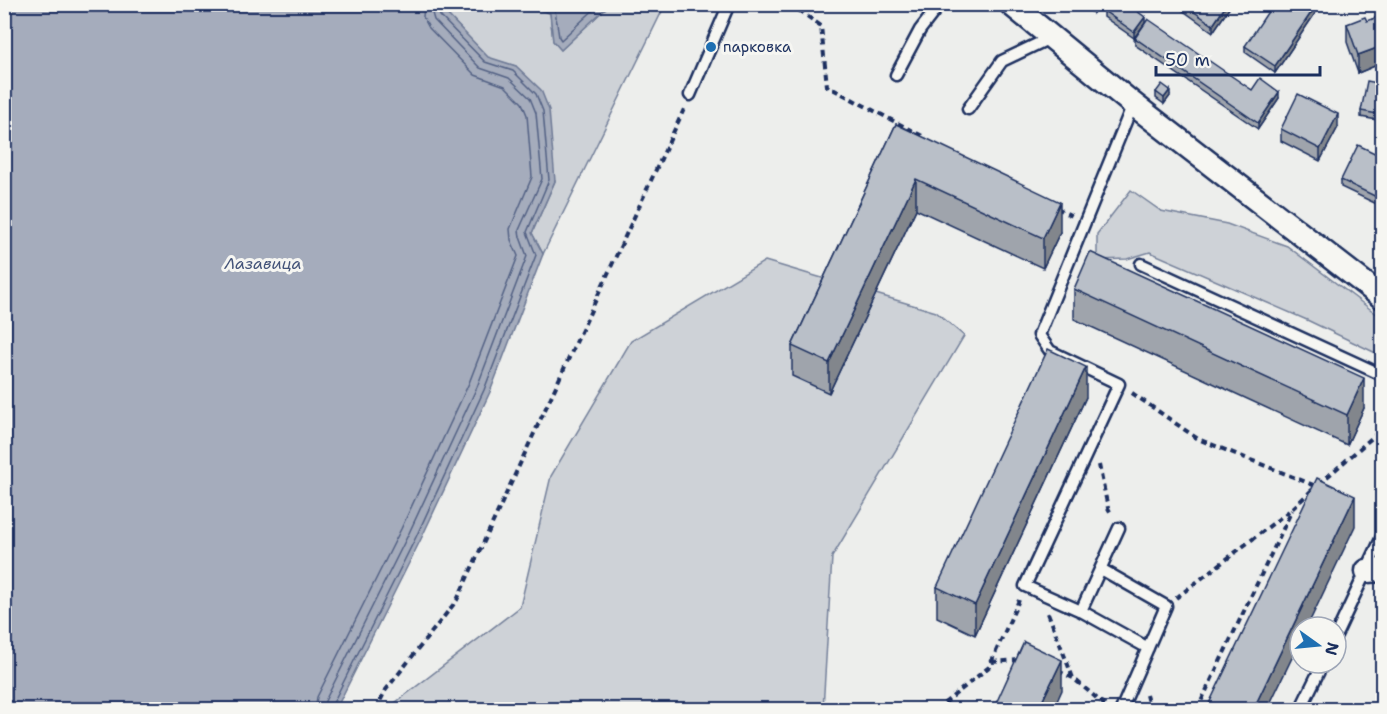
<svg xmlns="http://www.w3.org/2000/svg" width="1387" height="714" font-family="'Shantell Sans',sans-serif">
	<rect width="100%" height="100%" fill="#edeeec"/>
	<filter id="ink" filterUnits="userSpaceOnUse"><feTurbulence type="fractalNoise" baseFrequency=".0167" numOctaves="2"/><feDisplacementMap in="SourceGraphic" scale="12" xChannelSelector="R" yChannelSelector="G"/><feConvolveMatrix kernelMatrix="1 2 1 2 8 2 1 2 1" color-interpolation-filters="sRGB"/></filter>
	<g filter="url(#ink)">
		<path fill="#ced2d7" stroke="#74809a" stroke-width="1.5" d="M520 4 550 13 553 41 561 50 609 5H665L543 254 532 233 555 181 516 66 488 58 445 12 448 5Z
			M1131 190 1161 211 1227 224 1287 246 1382 318V356L1307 320 1150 252 1127 259 1097 260V234Z
			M765 261 936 312 964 336 832 557 823 709 390 710 391 706 520 607 551 476 631 341Z"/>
		<path fill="#a5acbc" stroke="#6e7a96" stroke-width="1.5" d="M4 5H448L445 12 488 57 516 66 541 90 549 110 555 181 532 233 543 254 490 392 421 539 336 709H5Z
			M520 5H609L561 50 553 41 550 13Z"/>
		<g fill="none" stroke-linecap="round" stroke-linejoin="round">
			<path stroke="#526184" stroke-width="1.5" d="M542 4 555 10 559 37 561 40 600 4
				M315 710 317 697 401 529 469 383 518 256 511 240 510 229 532 177 527 115 522 103 505 86 475 75 429 28 423 17 424 4
				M324 710 325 701 409 533 477 387 527 256 520 237 519 230 542 179 536 113 530 98 509 78 480 68 434 20 432 13 433 4
				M331 710 332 705 416 537 484 390 536 255 527 232 549 180 543 111 536 94 513 71 485 62 440 16 439 11 442 4"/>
			<g stroke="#1b2f5e" stroke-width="15">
				<path id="lane" d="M896 75 920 30 940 4
					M690 95 729 4
					M1133 104 1039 335 1050 351 1119 384 1025 586 1081 611 1148 648
					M968 109 1002 61 1052 37
					M1141 264 1382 375
					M1101 569 1166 606 1121 710
					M1081 611 1119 528
					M1336 635 1382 537
					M1300 710 1323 663"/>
			</g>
			<g stroke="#1b2f5e" stroke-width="27">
				<path id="street" d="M1011 4 1133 104 1382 297
					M1367 571 1382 570"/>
			</g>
			<path stroke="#1b2f5e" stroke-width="4" stroke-dasharray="6 4.5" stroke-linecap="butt" d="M790 4 821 26 827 86 926 138
				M1057 208 1072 216
				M1132 393 1198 439 1316 486
				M1099 465 1108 508 1112 515
				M1319 484 1382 429
				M1176 598 1293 508 1313 489
				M1048 613 1073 678
				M992 662 1020 660
				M1058 671 1073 678 1107 707
				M1146 695 1150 710
				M376 710 385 691 457 600 685 107
				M936 710 989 667 1019 600
				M1197 710 1292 510"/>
			<use href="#lane" stroke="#f6f6f2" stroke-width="10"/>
			<use href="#street" stroke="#f6f6f2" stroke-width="22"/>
		</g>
		<path fill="#9fa4ac" stroke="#1b2f5e" stroke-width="1.5" d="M1081 4H1099L1093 13Z
			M1178 4H1232L1213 32 1178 7Z
			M1320 4V6L1275 73 1245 52V46Z
			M1104 11 1145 23 1134 38 1104 17Z
			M1383 15 1382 78 1377 65 1358 73 1347 42V24L1367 21Z
			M1135 38 1252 90 1279 98 1258 129 1135 45Z
			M1383 84V121L1361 117V111Z
			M1156 92 1170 96 1164 104 1156 98Z
			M896 124 1060 232 1043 268 916 209 829 393 792 376V346Z
			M1338 127 1320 161 1281 141V129Z
			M1383 157V207L1341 187V180Z
			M1074 289 1364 408 1347 445 1074 319Z
			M1086 397 975 635 937 617V587Z"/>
		<path fill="#82868c" stroke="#1b2f5e" stroke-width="1.5" d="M1095 4H1099L1093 13V7Z
			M1227 4H1232L1213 32V25Z
			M1317 4H1320V6L1275 73V66Z
			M1145 17V23L1134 38V32Z
			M1377 48V65L1358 73V55Z
			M1170 90V96L1164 104V98Z
			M1279 92V98L1258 129V123Z
			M1338 114V127L1320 161V149Z
			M916 179V209L829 393V363Z
			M1060 202V232L1043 268V238Z
			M1086 367V397L975 635V605Z
			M1364 378V408L1347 445V415Z
			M1355 496V526L1307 627H1300V641L1267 710H1253Z
			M1062 660V690L1053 710H1038Z"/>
		<path fill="#b9bfc8" stroke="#1b2f5e" stroke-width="1.5" d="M1109 4H1127L1145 17 1134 32 1104 11Z
			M1183 4H1227L1213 25Z
			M1273 4H1317L1275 66 1245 46Z
			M1383 15V60L1377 48 1358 55 1347 24 1365 17 1367 21Z
			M1148 19 1252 90 1260 78 1279 92 1258 123 1135 38Z
			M1367 81 1383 84V115L1361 111Z
			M1162 84 1170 90 1164 98 1156 92Z
			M1298 94 1338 114 1320 149 1281 129Z
			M896 124 1060 202 1043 238 916 179 829 363 792 346Z
			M1358 145 1383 157V200L1341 180Z
			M1090 252 1364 378 1347 415 1074 289Z
			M1048 349 1086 367 975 605 937 587Z
			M1317 478 1355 496 1253 710H1206Z
			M1024 642 1062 660 1038 710H993Z"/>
	</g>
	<circle fill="#1f6fb2" stroke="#f6f6f2" stroke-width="2" cx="711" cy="47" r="6"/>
	<g text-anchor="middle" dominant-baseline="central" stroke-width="6" stroke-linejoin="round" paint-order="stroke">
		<g font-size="15" fill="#1b2f5e" stroke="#f6f6f2" text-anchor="start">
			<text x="723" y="47">парковка</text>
		</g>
		<g font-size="16" font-style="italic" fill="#44547a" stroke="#f6f6f2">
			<text x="263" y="263">Лазавица</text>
		</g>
	</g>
	<rect width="1387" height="714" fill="none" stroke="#f6f6f2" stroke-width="24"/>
	<rect x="12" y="12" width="1363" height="690" fill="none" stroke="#1b2f5e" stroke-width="2" filter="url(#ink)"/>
	<g transform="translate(1318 645) rotate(105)"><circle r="28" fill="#f6f6f2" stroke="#9ea6b7" stroke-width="1.5"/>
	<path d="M0-4.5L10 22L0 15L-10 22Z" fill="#1f6fb2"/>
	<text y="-9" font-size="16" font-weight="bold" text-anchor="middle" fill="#1b2f5e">N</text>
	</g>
	<path d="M1156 66v9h164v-9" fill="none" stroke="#1b2f5e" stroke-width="3"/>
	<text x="1165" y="66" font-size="18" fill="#1b2f5e" stroke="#f6f6f2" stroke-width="4.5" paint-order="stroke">50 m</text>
</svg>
